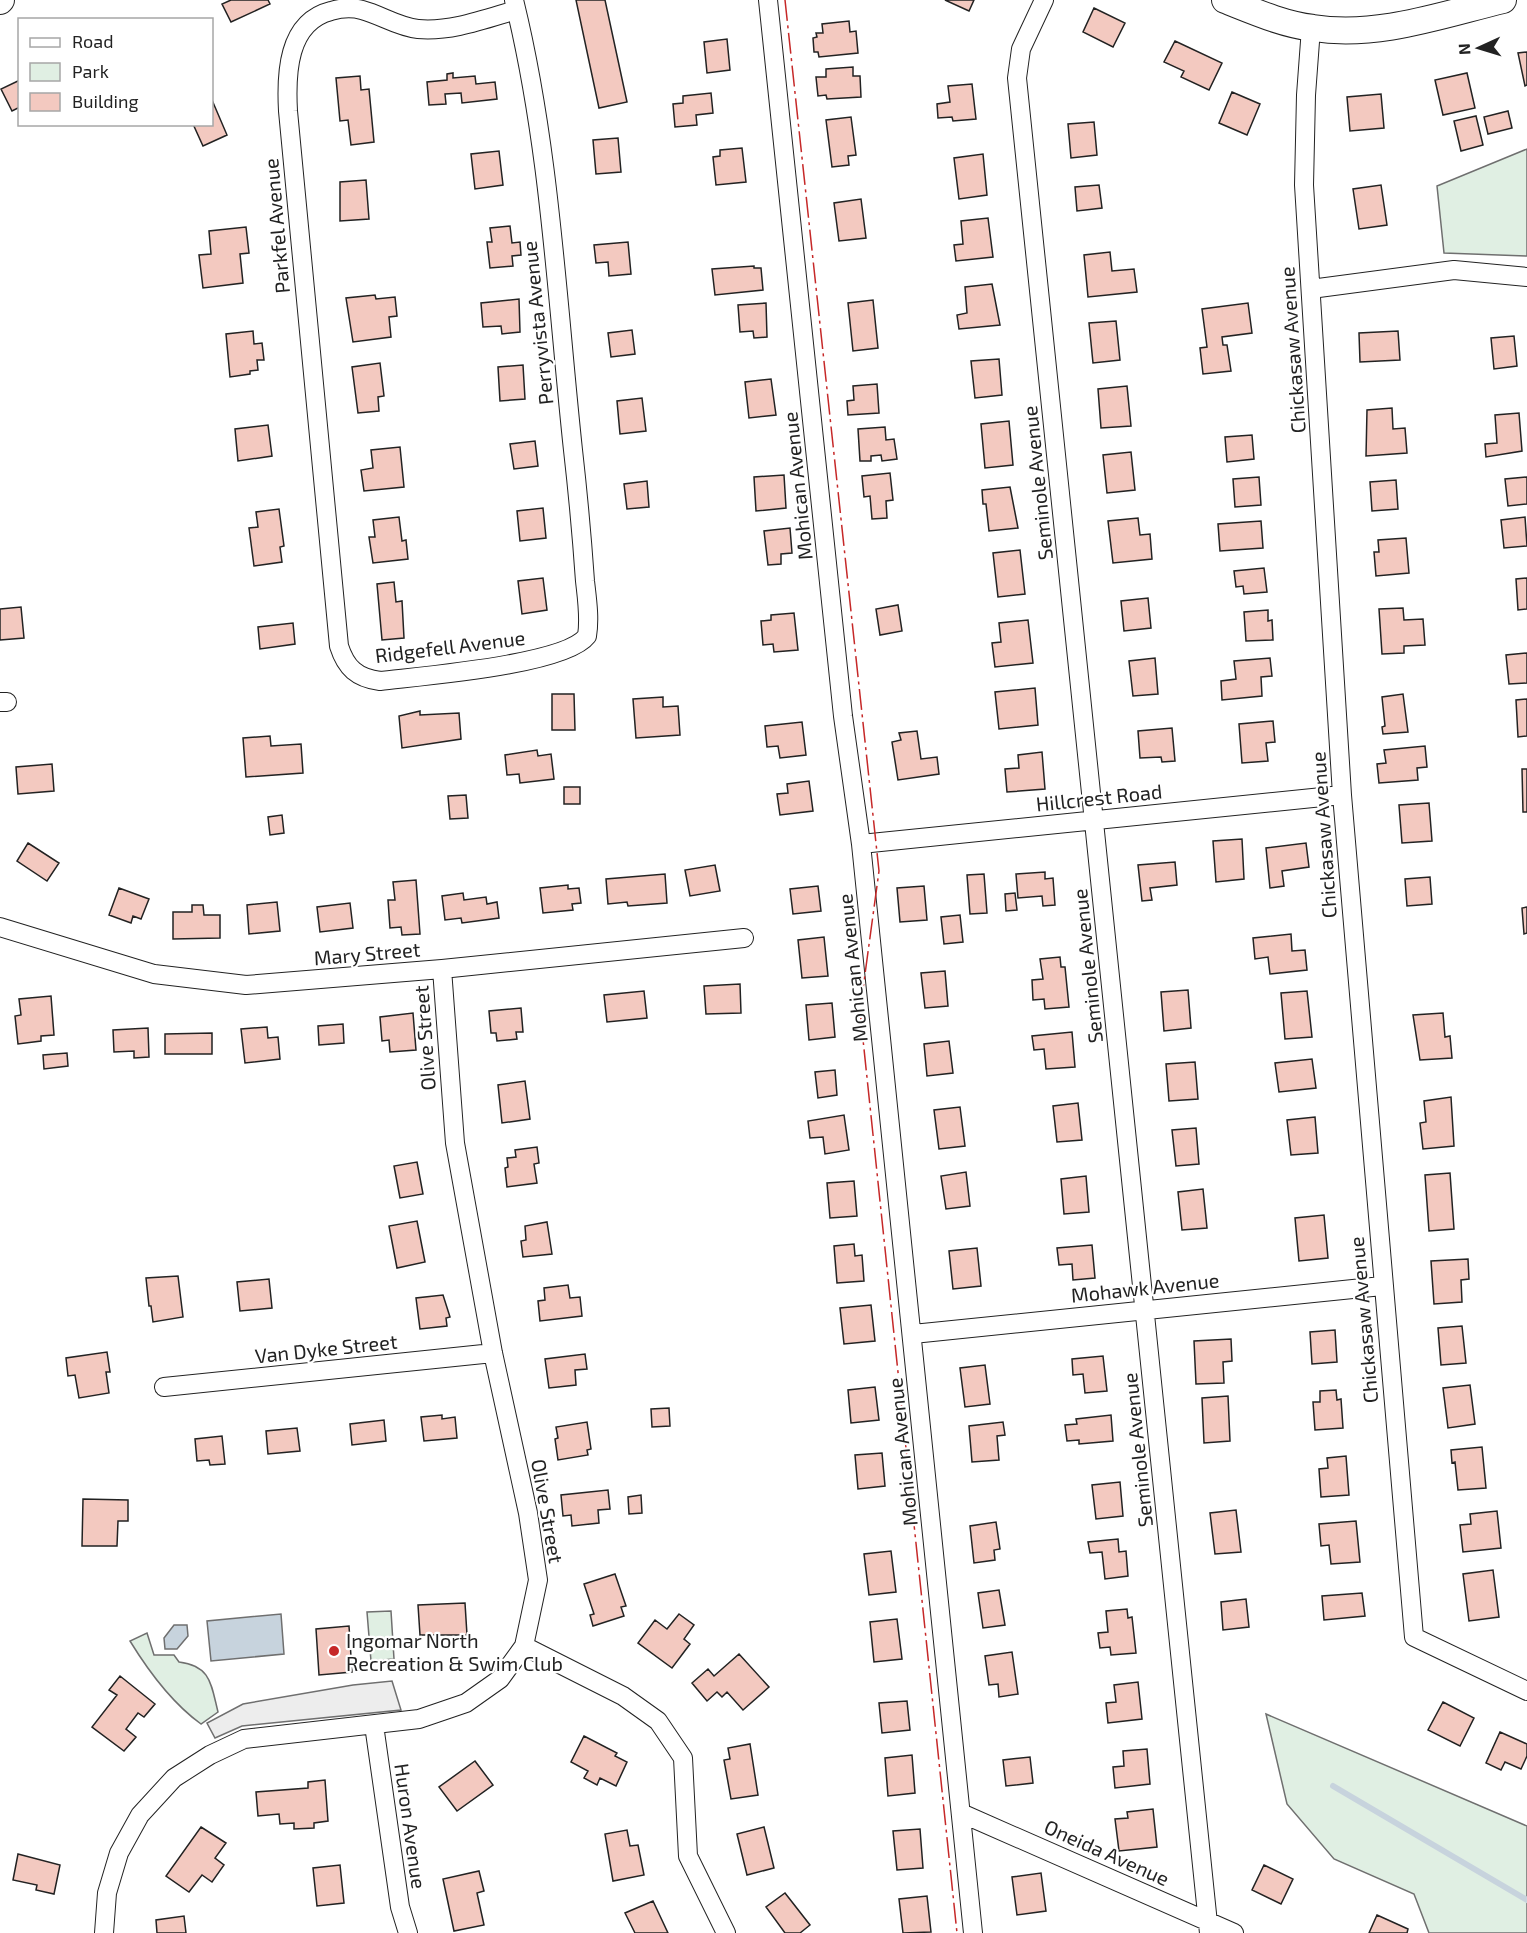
<svg xmlns="http://www.w3.org/2000/svg" width="1527" height="1933" font-family="'Exo 2',sans-serif">
	<rect width="100%" height="100%" fill="#fff"/>
	<path fill="#e0efe3" stroke="#6f6f6f" stroke-width="1.5" d="M1527 149V256L1444 253 1437 186Z
		M391 1611 394 1659 371 1661 367 1612Z
		M147 1633 154 1655H174L179 1662C211 1666 211 1684 218 1712L201 1724C172 1703 149 1672 130 1641Z
		M1266 1714 1527 1826V1933H1429L1414 1894 1334 1859 1287 1804Z"/>
	<path fill="#ededed" stroke="#6f6f6f" stroke-width="1.5" d="M392 1681 401 1710 242 1726 215 1738 207 1723 243 1704 353 1685Z"/>
	<path fill="#c7d3dd" stroke="#6f6f6f" stroke-width="1.5" d="M281 1614 284 1654 211 1661 207 1621Z
		M174 1625H187L188 1636 177 1649H165L164 1638Z"/>
	<g fill="none" stroke-linecap="round" stroke-linejoin="round">
		<path stroke="#c7d3dd" stroke-width="6" d="M1333 1786 1527 1900"/>
	</g>
	<path fill="#f3c9c0" stroke="#222" stroke-width="1.5" d="M231 0H268L270 4 231 22 222 4Z
		M576 0H605L627 102 599 108Z
		M945 0H974L969 11Z
		M1094 8 1125 23 1113 47 1083 32Z
		M849 21 850 32 856 31 858 53 819 57 818 52H814L813 38 817 37 816 33H823L822 24Z
		M727 39 730 70 707 73 704 42Z
		M1175 41 1222 63 1209 90 1181 77 1184 71 1164 62Z
		M1527 52V85L1525 86 1518 53Z
		M853 67V76H860L861 97 827 99 826 95 818 96 816 77H826V69Z
		M453 73V78L475 76 476 84 495 82 497 99 462 103 461 93 445 94 446 104 429 105 427 82 447 80V74Z
		M1467 73 1475 108 1443 115 1435 80Z
		M360 76 361 90 369 89 374 142 351 145 348 120 340 121 336 78Z
		M20 80V107L12 111 1 89Z
		M972 84 976 119 953 121 952 117 938 118 937 104 950 102 948 86Z
		M1232 92 1260 104 1247 135 1219 123Z
		M711 93 713 113 696 115 697 125 675 127 673 104 683 103V96Z
		M1381 94 1384 128 1350 131 1347 97Z
		M212 100 227 135 203 146 193 124H212Z
		M1508 111 1512 128 1488 134 1484 117Z
		M1476 116 1483 145 1461 151 1454 121Z
		M851 117 856 155 848 156 849 165 832 167 826 120Z
		M1094 122 1097 155 1071 158 1068 124Z
		M618 138 621 172 596 174 593 140Z
		M742 148 746 182 716 185 713 157 720 156V150Z
		M499 151 503 185 475 189 471 154Z
		M983 154 987 195 959 199 954 158Z
		M366 180 369 219 340 221V182Z
		M1099 185 1102 208 1077 211 1075 187Z
		M1381 185 1387 225 1359 229 1353 189Z
		M861 199 866 238 839 241 834 203Z
		M988 218 993 257 956 261 954 245 963 244 961 221Z
		M510 226 512 243 520 242 521 255 512 256 513 266 490 268 487 242H492L490 228Z
		M246 227 249 253 240 254 243 283 203 288 199 255 211 254 209 231Z
		M628 242 631 274 609 276 608 262 596 263 594 245Z
		M1110 252 1112 271 1134 269 1137 292 1088 297 1084 255Z
		M754 266V268H761L763 290 715 295 712 269Z
		M992 284 1000 325 959 329 957 315 967 313 965 287Z
		M375 295 376 299 395 297 397 316 389 317 391 337 353 342 346 298Z
		M519 299 520 332 502 334 501 326 483 327 481 303Z
		M873 300 878 348 853 351 848 303Z
		M766 303 767 337 754 338 753 331 740 332 738 305Z
		M1248 303 1252 333 1222 337 1223 345H1227L1231 371 1203 374 1200 348 1207 347 1202 309Z
		M1116 321 1120 360 1093 363 1089 323Z
		M632 330 635 354 611 357 608 333Z
		M253 331 254 344 262 343 264 360H257L258 370 250 371V374L230 377 226 334Z
		M1398 331 1400 360 1360 362 1359 333Z
		M1514 336 1517 366 1494 369 1491 338Z
		M999 359 1002 395 975 398 971 361Z
		M380 363 384 396 378 397 379 411 358 413 352 367Z
		M523 365 525 399 500 401 498 367Z
		M771 379 776 415 749 418 745 382Z
		M877 384 879 413 848 415 847 401 854 400 853 386Z
		M1127 386 1131 426 1101 428 1098 389Z
		M642 398 646 431 620 434 617 401Z
		M1392 408 1393 429 1405 428 1407 453 1366 456 1367 410Z
		M1519 413 1522 451 1486 457 1485 444 1497 443 1495 415Z
		M1009 421 1013 465 985 468 981 424Z
		M268 425 272 456 238 461 235 429Z
		M885 427 886 440 894 439 897 459 882 461 881 455 871 456V461H860L858 429Z
		M1252 435 1254 459 1227 462 1225 437Z
		M535 441 538 466 514 469 510 444Z
		M400 447 404 487 364 491 361 470 373 468 371 450Z
		M1131 452 1135 490 1107 493 1103 455Z
		M890 473 893 500 886 501 887 518 872 519 870 496 864 497 862 476Z
		M784 475 786 508 756 511 754 477Z
		M1259 477 1261 505 1235 507 1233 479Z
		M1527 477V504L1508 506 1505 479Z
		M1396 480 1398 509 1372 511 1370 482Z
		M647 481 649 507 627 509 624 484Z
		M1010 487 1018 528 989 531 986 504H983L982 490Z
		M543 508 546 538 520 541 517 511Z
		M279 509 284 546 280 547 282 562 254 566 249 528 258 527 256 512Z
		M399 517 402 541 406 540 408 559 373 563 369 537H375L373 520Z
		M1525 517 1527 546 1504 548 1501 520Z
		M1138 518 1140 535 1150 534 1152 559 1113 563 1108 521Z
		M1261 521 1263 548 1220 551 1218 524Z
		M790 528 792 553 781 554V564L768 565 764 531Z
		M1406 538 1409 573 1376 576 1374 552H1379L1378 540Z
		M1020 550 1025 594 998 597 993 553Z
		M1264 568 1267 592 1244 594 1243 586 1236 587 1234 571Z
		M543 578 547 610 522 614 518 581Z
		M1527 578V609L1518 610 1516 579Z
		M394 582 396 602 402 601 404 638 382 640 377 584Z
		M1148 598 1151 628 1124 631 1121 601Z
		M898 605 902 631 880 635 876 609Z
		M21 607 24 638 0 640V609Z
		M1403 608 1404 620 1423 619 1425 645 1404 646V653L1382 654 1379 609Z
		M1268 610V621L1272 620 1273 640 1246 641 1244 612Z
		M794 613 798 650 774 652 773 644 763 645 761 621 771 620V615Z
		M1028 620 1033 663 995 667 992 643 1001 642 999 623Z
		M293 623 295 644 260 649 258 627Z
		M1527 653V683L1509 684 1506 655Z
		M1155 658 1158 694 1133 696 1129 661Z
		M1270 658 1272 676 1261 677 1262 696 1222 700 1221 681 1236 679 1234 661Z
		M1035 688 1038 725 999 729 995 692Z
		M552 694H574L575 730H552Z
		M1403 694 1408 732 1383 734 1382 727 1385 726 1382 697Z
		M663 697V707L678 706 680 735 636 738 633 699Z
		M1527 699V736L1518 737 1516 700Z
		M420 711V715L459 713 461 739 402 748 399 716Z
		M1273 721 1275 742 1266 743 1268 761 1242 763 1239 724Z
		M802 722 806 755 780 758 778 746 767 747 765 726Z
		M1172 728 1175 761 1162 762 1161 757 1140 758 1138 731Z
		M917 731 921 759 937 757 939 774 898 780 892 742 901 740 899 733Z
		M270 736 271 746 301 744 303 773 246 777 243 738Z
		M1425 746 1427 767 1417 768 1418 780 1379 783 1377 764 1386 763 1384 750Z
		M537 750 538 756 551 754 554 779 520 783 519 774 507 775 505 755Z
		M1042 752 1045 789 1007 792 1005 769 1019 768 1018 755Z
		M52 764 54 791 18 794 16 767Z
		M1522 769H1527V812H1523Z
		M809 781 813 811 780 815 777 794 788 793 787 784Z
		M564 787H580V804H564Z
		M466 795 468 818 450 819 448 796Z
		M1429 803 1432 841 1402 843 1399 805Z
		M282 815 284 833 270 835 268 817Z
		M1242 839 1244 879 1216 882 1213 841Z
		M28 843 59 863 47 881 17 861Z
		M1306 843 1309 867 1282 871 1284 886 1270 888 1266 848Z
		M1175 862 1177 885 1150 888 1152 900 1142 901 1138 865Z
		M715 865 720 891 690 896 685 870Z
		M1045 872V879L1053 878 1055 905 1043 906 1042 896 1018 898 1016 874Z
		M665 874 667 903 628 906 627 902 608 904 606 879Z
		M984 874 987 913 970 914 967 875Z
		M1430 877 1432 904 1407 906 1405 879Z
		M416 880 420 934 402 935 401 927 390 928 388 900H395L393 882Z
		M568 885V889L579 888 581 903 572 904 573 910 543 913 540 888Z
		M818 886 821 911 793 914 790 889Z
		M924 886 927 920 900 922 897 888Z
		M119 888 149 899 141 919 133 916 131 923 109 915Z
		M463 893 464 900 486 897 487 904 497 902 499 918 462 923 461 918 445 920 442 896Z
		M1015 893 1017 910 1006 911 1005 894Z
		M277 902 280 931 249 934 247 905Z
		M350 903 353 928 320 932 317 907Z
		M192 905H203L204 915H220V938L173 939V912H192Z
		M1527 907V933L1524 934 1522 908Z
		M960 915 963 942 944 944 941 917Z
		M1291 934 1292 951 1305 950 1307 970 1270 974 1268 957 1255 959 1253 938Z
		M824 937 828 976 802 978 798 940Z
		M1060 957 1061 967H1065L1069 1007 1045 1009 1044 999 1033 1000 1032 980 1043 979 1040 959Z
		M945 971 948 1006 925 1008 921 973Z
		M740 984 741 1013 706 1014 704 986Z
		M1188 990 1191 1028 1164 1031 1161 992Z
		M644 991 647 1018 607 1022 604 995Z
		M1307 991 1312 1037 1285 1039 1281 993Z
		M51 996 54 1035 41 1036V1041L18 1044 15 1016 21 1015 19 999Z
		M832 1003 835 1037 809 1040 806 1005Z
		M521 1008 523 1032H516L517 1039 497 1041 496 1033H491L489 1011Z
		M413 1013 416 1050 390 1052 389 1040 382 1041 380 1017Z
		M1443 1013 1445 1037 1450 1036 1452 1058 1420 1060 1413 1015Z
		M343 1024 344 1043 319 1045 318 1026Z
		M267 1027 268 1038 278 1037 280 1059 245 1063 241 1029Z
		M148 1028 149 1057 134 1058V1051L114 1052 113 1030Z
		M1072 1032 1075 1067 1046 1069 1044 1049 1034 1050 1032 1036Z
		M212 1033V1054H165V1034Z
		M949 1041 953 1073 927 1076 924 1044Z
		M67 1053 68 1066 44 1069 43 1055Z
		M1312 1059 1316 1088 1279 1092 1275 1063Z
		M1195 1062 1198 1099 1169 1101 1166 1064Z
		M835 1070 837 1095 818 1098 815 1072Z
		M525 1081 530 1119 502 1123 498 1085Z
		M1451 1097 1454 1146 1423 1149 1420 1123 1426 1122 1424 1101Z
		M1078 1103 1082 1140 1057 1142 1053 1106Z
		M960 1107 965 1146 939 1149 934 1110Z
		M844 1115 849 1150 825 1154 823 1137 810 1138 808 1121Z
		M1315 1117 1318 1153 1291 1155 1287 1120Z
		M1196 1128 1199 1164 1176 1166 1172 1130Z
		M537 1147 539 1163 534 1164 537 1183 507 1187 505 1168 508 1167 507 1158 516 1157 515 1150Z
		M417 1162 423 1194 400 1198 394 1166Z
		M966 1172 970 1206 946 1209 941 1176Z
		M1450 1173 1454 1229 1429 1231 1425 1175Z
		M1086 1176 1089 1212 1064 1214 1061 1179Z
		M854 1181 857 1216 830 1218 827 1183Z
		M1203 1189 1207 1228 1182 1230 1178 1192Z
		M1324 1215 1328 1258 1299 1261 1295 1218Z
		M417 1221 425 1262 397 1268 389 1226Z
		M547 1222 552 1254 523 1257 521 1241 526 1240 525 1226Z
		M854 1244 855 1256 862 1255 864 1281 837 1283 834 1246Z
		M1092 1245 1095 1278 1073 1280 1072 1264 1059 1265 1057 1248Z
		M977 1248 981 1286 953 1289 949 1251Z
		M1468 1259 1469 1279 1461 1280 1462 1302 1434 1304 1431 1261Z
		M178 1276 183 1317 153 1322 151 1306H149L146 1278Z
		M269 1279 272 1308 240 1311 237 1282Z
		M568 1285 570 1298 580 1297 582 1316 540 1321 538 1301 545 1300 544 1288Z
		M443 1295 450 1317 446 1318 447 1326 420 1329 416 1298Z
		M871 1305 875 1341 844 1344 840 1308Z
		M1462 1326 1466 1363 1441 1365 1438 1328Z
		M1335 1330 1337 1362 1312 1364 1310 1332Z
		M1231 1339 1232 1361 1223 1362 1224 1383 1196 1384 1194 1341Z
		M107 1352 110 1372H106L109 1393 79 1398 75 1375 68 1376 66 1358Z
		M585 1354 587 1369 575 1370 576 1385 549 1388 545 1359Z
		M1103 1356 1107 1391 1085 1393 1083 1374 1073 1375 1072 1359Z
		M985 1365 990 1404 965 1407 960 1368Z
		M1470 1385 1475 1424 1448 1428 1443 1388Z
		M875 1387 879 1420 851 1423 848 1390Z
		M1336 1390 1337 1400 1341 1399 1343 1428 1315 1430 1313 1402H1320V1391Z
		M1228 1396 1230 1441 1204 1443 1202 1398Z
		M669 1408 670 1426 652 1427 651 1409Z
		M442 1415V1419L455 1417 457 1438 424 1441 421 1417Z
		M1111 1415 1113 1441 1079 1444V1440L1067 1441 1065 1425 1077 1424 1076 1419Z
		M384 1420 386 1441 352 1445 350 1424Z
		M587 1422 591 1449 587 1450 588 1455 558 1460 555 1439 558 1438 556 1427Z
		M1003 1422 1005 1435 997 1436 999 1460 972 1462 969 1426Z
		M297 1428 300 1451 268 1454 266 1431Z
		M222 1436 225 1464 210 1465 209 1460 197 1461 195 1439Z
		M1482 1447 1486 1488 1458 1490 1455 1462 1452 1463 1451 1450Z
		M882 1453 885 1486 858 1489 855 1455Z
		M1346 1456 1349 1495 1321 1497 1319 1469 1328 1468 1327 1458Z
		M1120 1482 1123 1516 1096 1519 1092 1485Z
		M608 1490 610 1509 598 1510 599 1523 572 1526 571 1515 563 1516 561 1495Z
		M641 1495 642 1513 629 1514 628 1497Z
		M83 1499 128 1500V1521H118L117 1546H82Z
		M1236 1510 1241 1552 1215 1554 1210 1513Z
		M1497 1511 1501 1548 1463 1552 1460 1525 1471 1524 1470 1514Z
		M1356 1521 1360 1562 1331 1564 1329 1545 1321 1546 1319 1524Z
		M996 1522 1000 1549 994 1550 995 1560 974 1563 970 1526Z
		M1118 1539 1119 1552 1126 1551 1128 1576 1105 1579 1102 1552 1090 1553 1088 1542Z
		M891 1551 896 1592 869 1595 864 1554Z
		M1493 1570 1499 1617 1469 1621 1463 1574Z
		M615 1574 626 1606 621 1607 624 1616 593 1626 590 1615 594 1614 584 1584Z
		M999 1590 1005 1625 983 1628 978 1593Z
		M1362 1593 1365 1616 1324 1620 1322 1596Z
		M1246 1599 1249 1627 1223 1630 1221 1602Z
		M465 1603 467 1635H420L418 1605Z
		M1127 1609 1128 1618 1132 1617 1136 1653 1111 1655 1110 1647 1100 1648 1098 1633 1108 1632 1106 1611Z
		M679 1614 694 1625 684 1639 690 1644 672 1668 638 1643 655 1620 667 1629Z
		M897 1619 902 1659 874 1662 870 1622Z
		M349 1626 352 1672 319 1675 316 1629Z
		M1012 1652 1018 1694 999 1697 998 1684 989 1685 985 1656Z
		M739 1654 769 1687 743 1710 727 1692 722 1697 717 1692 707 1701 692 1683 708 1669 714 1676Z
		M120 1676 155 1704 144 1717 138 1713 126 1729 136 1737 124 1751 92 1727 117 1695 109 1690Z
		M1138 1682 1142 1719 1108 1723 1106 1703 1116 1702 1114 1685Z
		M907 1701 910 1730 882 1733 879 1703Z
		M1443 1702 1474 1718 1460 1746 1428 1730Z
		M1500 1732 1527 1744V1756L1521 1769 1505 1762 1501 1770 1486 1763Z
		M584 1736 617 1753 615 1756 627 1762 616 1786 600 1778 597 1785 584 1778 588 1771 571 1762Z
		M750 1744 758 1795 731 1799 724 1760 730 1759 728 1748Z
		M1147 1749 1150 1784 1115 1788 1113 1767 1124 1766 1123 1751Z
		M912 1755 915 1793 888 1796 885 1758Z
		M1030 1757 1033 1783 1006 1786 1003 1760Z
		M475 1761 493 1785 457 1811 439 1787Z
		M325 1780 328 1821 314 1823V1828L294 1829V1823L280 1824 279 1814 258 1816 256 1792 308 1788V1782Z
		M1153 1809 1157 1847 1119 1851 1115 1819 1128 1818 1127 1812Z
		M201 1827 226 1843 215 1858 224 1865 212 1882 202 1875 189 1892 166 1876Z
		M764 1827 774 1868 747 1875 737 1834Z
		M920 1829 923 1868 897 1870 893 1831Z
		M627 1830 630 1846 638 1845 644 1875 613 1881 605 1834Z
		M18 1854 60 1865 54 1894 36 1890 37 1885 13 1880Z
		M340 1865 344 1903 317 1906 313 1868Z
		M1264 1865 1293 1879 1281 1904 1252 1890Z
		M479 1871 484 1891 477 1893 484 1925 454 1931 443 1879Z
		M1041 1873 1046 1911 1017 1915 1012 1877Z
		M785 1893 810 1925 800 1933H785L766 1907Z
		M927 1896 931 1932 903 1933 899 1899Z
		M653 1901 668 1933H635L625 1913Z
		M1377 1915 1408 1929 1407 1933H1369Z
		M184 1916 186 1933H157L156 1920Z"/>
	<g fill="none" stroke-linecap="round" stroke-linejoin="round">
		<g stroke="#222" stroke-width="20">
			<path id="street" d="M514 0C550 146 557 301 573 450 578 494 582 538 585 581 587 599 590 618 587 636 565 665 421 676 380 681 357 678 346 668 339 646L288 111C286 75 287 22 331 11 341 8 351 7 362 10 381 15 398 27 418 29 451 32 485 19 516 10
				M768 0 843 716 861 844 973 1933
				M1044 0 1021 49 1017 78 1209 1933
				M1311 28 1306 95 1304 185 1342 795 1414 1637 1527 1691
				M1311 289 1454 270 1527 277
				M0 702H7
				M861 844 1342 795
				M0 927 154 974 246 985 442 969 744 938
				M913 1334 1382 1286
				M164 1387 493 1353
				M524 1646 623 1696 658 1721 683 1758 688 1856 726 1933
				M374 1725 400 1907 408 1933
				M961 1813 1234 1933
				M104 1933 107 1893 119 1853 140 1815 174 1778 210 1755 244 1739 419 1719 466 1703 500 1679 524 1646 538 1580 528 1513 493 1353 455 1143 442 969"/>
		</g>
		<g stroke="#222" stroke-width="28">
			<path id="secondary" d="M1225 0C1253 11 1282 24 1313 28 1378 38 1441 15 1503 0
				M0 1 1 0"/>
		</g>
		<use href="#street" stroke="#fff" stroke-width="18"/>
		<use href="#secondary" stroke="#fff" stroke-width="26"/>
		<path stroke="#c62828" stroke-width="1.5" stroke-dasharray="21 4.5 3 4.5" stroke-linecap="butt" d="M785 0 879 871 860 1011 957 1933"/>
	</g>
	<circle fill="#c62828" stroke="#fff" stroke-width="2" cx="334" cy="1651" r="6"/>
	<g text-anchor="middle" dominant-baseline="central" stroke-width="4.5" stroke-linejoin="round" paint-order="stroke">
		<g font-size="20" fill="#222" stroke="#fff">
			<text transform="translate(276 226) rotate(-95)">Parkfel Avenue</text>
			<text transform="translate(537 323) rotate(-96)">Perryvista Avenue</text>
			<text transform="translate(1292 350) rotate(-94)">Chickasaw Avenue</text>
			<text transform="translate(1037 483) rotate(-96)">Seminole Avenue</text>
			<text transform="translate(797 486) rotate(-96)">Mohican Avenue</text>
			<text transform="translate(450 646) rotate(-7)">Ridgefell Avenue</text>
			<text transform="translate(1099 797) rotate(-6)">Hillcrest Road</text>
			<text transform="translate(1323 835) rotate(-94)">Chickasaw Avenue</text>
			<text transform="translate(367 953) rotate(-5)">Mary Street</text>
			<text transform="translate(1087 966) rotate(-96)">Seminole Avenue</text>
			<text transform="translate(852 968) rotate(-96)">Mohican Avenue</text>
			<text transform="translate(424 1038) rotate(-94)">Olive Street</text>
			<text transform="translate(1145 1287) rotate(-6)">Mohawk Avenue</text>
			<text transform="translate(1363 1320) rotate(-95)">Chickasaw Avenue</text>
			<text transform="translate(326 1348) rotate(-6)">Van Dyke Street</text>
			<text transform="translate(1137 1450) rotate(-96)">Seminole Avenue</text>
			<text transform="translate(902 1452) rotate(-96)">Mohican Avenue</text>
			<text transform="translate(548 1511) rotate(80)">Olive Street</text>
			<text transform="translate(411 1826) rotate(82)">Huron Avenue</text>
			<text transform="translate(1107 1852) rotate(24)">Oneida Avenue</text>
		</g>
		<g font-size="20" fill="#222" stroke="#fff" text-anchor="start">
			<text x="346" y="1640">Ingomar North<tspan x="346" dy="23">Recreation &amp; Swim Club</tspan></text>
		</g>
	</g>
	<rect x="18" y="18" width="195" height="108" fill="#ffffff" stroke="#a7a7a7" stroke-width="1.5"/>
	<rect x="30" y="38" width="30" height="9" fill="#ffffff" stroke="#a7a7a7" stroke-width="1.5"/>
	<text x="72" y="48" font-size="18" fill="#222222">Road</text>
	<rect x="30" y="63" width="30" height="18" fill="#e0efe3" stroke="#a7a7a7" stroke-width="1.5"/>
	<text x="72" y="78" font-size="18" fill="#222222">Park</text>
	<rect x="30" y="93" width="30" height="18" fill="#f3c9c0" stroke="#a7a7a7" stroke-width="1.5"/>
	<text x="72" y="108" font-size="18" fill="#222222">Building</text>
	<g transform="translate(1479 48) rotate(266)" stroke="#ffffff" stroke-width="4.5" paint-order="stroke">
	<path d="M0-4.5L10 22L0 15L-10 22Z" fill="#222222"/>
	<text y="-9" font-size="16" font-weight="bold" text-anchor="middle" fill="#222222">N</text>
	</g>
</svg>
